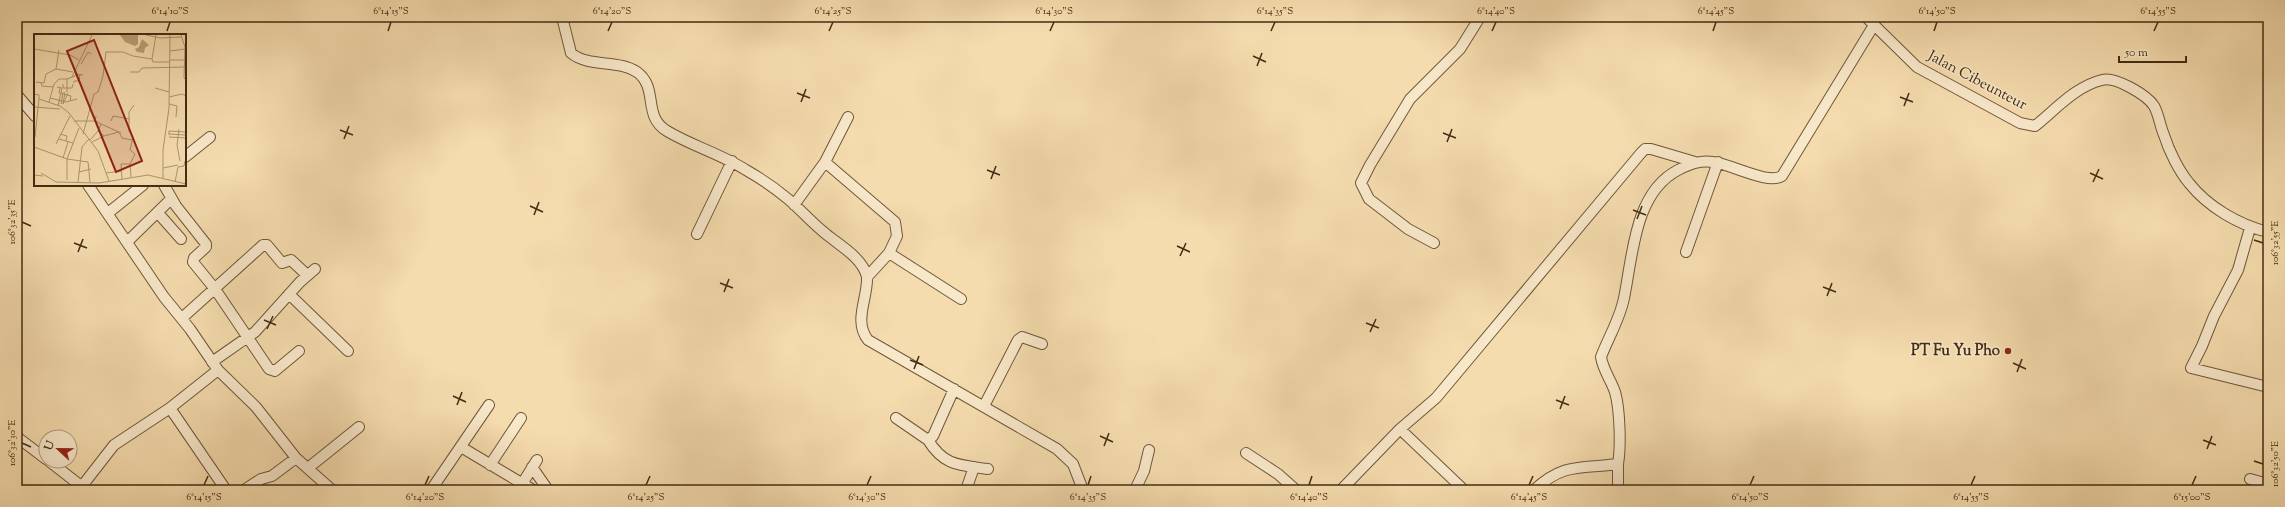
<svg xmlns="http://www.w3.org/2000/svg" width="2285" height="507" font-family="'Sorts Mill Goudy',serif">
	<rect width="100%" height="100%" fill="#f5dcae"/>
	<filter id="stains"><feTurbulence type="fractalNoise" baseFrequency=".005" numOctaves="4"/><feColorMatrix values="0 0 0 0 .2 0 0 0 0 .09 0 0 0 0 .02 0 0 0 .5 -.17"/></filter>
	<radialGradient id="worn" r=".72"><stop offset=".6" stop-color="#630" stop-opacity="0"/><stop offset="1" stop-color="#630" stop-opacity=".3"/></radialGradient>
	<g fill="none" stroke-linecap="round" stroke-linejoin="round">
		<g stroke="#705739" stroke-width="12">
			<path id="minor" d="M562 17 571 53C589 68 618 59 637 72 659 88 642 116 667 131 692 146 721 154 746 170 760 178 775 188 788 199 801 210 812 223 826 234 839 245 863 258 867 277 868 298 853 321 868 340L1057 449 1073 464 1083 490
				M1866 17 1917 67 2020 123 2035 126C2055 110 2076 86 2102 80 2115 76 2147 95 2154 106 2159 115 2160 126 2164 135 2169 151 2179 171 2189 183 2208 207 2239 225 2268 232
				M17 95 35 116
				M185 157 210 137
				M825 162 895 222 897 236 889 253
				M88 185 164 297 190 329 218 370 256 407 296 458 332 490
				M164 185 176 206 206 244V247L194 258 193 262 215 289 269 369 275 371 299 351
				M794 205 825 162 848 117
				M108 213 143 185
				M158 213 181 239
				M2250 228 2238 270 2214 316 2202 346 2191 368 2268 387
				M697 234 732 161
				M127 242 171 199
				M1434 243 1408 229 1369 199 1361 183 1370 165 1410 99 1460 49 1480 17
				M1686 252 1718 162
				M867 277 889 253 961 299
				M289 294 348 351
				M182 318 263 245H267L282 263 291 260 307 275
				M212 362 255 332 300 282 315 269
				M984 406 1018 340 1022 337 1042 344
				M170 408 226 490
				M896 418 928 440 933 436 954 389
				M1400 429 1436 398 1641 153 1645 149H1651L1695 162
				M17 437 46 459
				M928 440C944 466 959 465 988 469
				M461 447 533 490
				M1246 453 1278 474 1296 490
				M49 461 81 486
				M1618 464C1621 447 1620 409 1615 392 1611 380 1603 370 1601 357 1608 338 1620 319 1624 298 1633 255 1634 193 1678 170 1690 164 1700 160 1713 162 1731 164 1768 185 1782 176L1874 25
				M490 465 521 418
				M532 467 548 490
				M308 468 359 427
				M2250 479 2268 484
				M522 484 537 460
				M79 490 114 445 170 408 218 370
				M244 490 261 479 272 476 296 458
				M431 490 489 405
				M966 490 974 467
				M1135 490 1144 471 1149 450
				M1341 490 1400 429 1464 490
				M1534 490C1564 462 1581 469 1618 464V490"/>
		</g>
		<use href="#minor" stroke="#f8e8ca" stroke-width="10"/>
	</g>
	<path fill="none" stroke="#442b12" stroke-width="1.5" d="M167 31 170 22M388 31 391 22M608 31 612 22M829 31 833 22M1050 31 1054 22M1271 31 1275 22M1492 31 1496 22M1713 31 1716 22M1934 31 1937 22M2154 31 2158 22M1253 56 1266 62M1257 66 1262 53M797 93 810 98M1900 97 1913 102M801 102 806 89M1904 106 1909 93M340 130 353 135M1443 133 1456 138M344 139 349 126M1447 142 1452 129M987 170 1000 175M2090 173 2103 179M991 179 996 166M2093 182 2099 169M530 206 543 212M1633 210 1646 215M534 215 539 202M1637 219 1642 206M22 222 31 226M2254 240 2263 243M74 243 87 248M1177 246 1190 252M78 252 83 239M1180 256 1186 243M720 283 733 288M1823 287 1836 292M724 292 729 279M1827 296 1832 283M264 320 276 325M1366 323 1379 328M267 329 273 316M1370 332 1376 319M910 360 923 365M2013 363 2026 369M914 369 919 356M2017 372 2022 359M453 396 466 402M1556 400 1569 405M457 405 462 392M1560 409 1565 396M1100 436 1113 442M2203 440 2216 445M22 443 31 447M1104 446 1109 433M2207 449 2212 436M2254 461 2263 464M204 485 208 476M425 485 429 476M646 485 650 476M867 485 871 476M1088 485 1091 476M1309 485 1312 476M1529 485 1533 476M1750 485 1754 476M1971 485 1975 476M2192 485 2196 476"/>
	<circle fill="#8f2418" stroke="#f8e8ca" stroke-width="1.5" cx="2008" cy="351" r="4"/>
	<g text-anchor="middle" dominant-baseline="central" stroke-width="3" stroke-linejoin="round" paint-order="stroke">
		<g font-size="15" fill="#442b12" stroke="#f8e8ca">
			<text transform="translate(1977 81) rotate(28)">Jalan Cibeunteur</text>
		</g>
		<g font-size="15" font-weight="bold" fill="#442b12" stroke="#f8e8ca" text-anchor="end">
			<text x="2000" y="351">PT Fu Yu Pho</text>
		</g>
	</g>
	<g transform="translate(34 34)">
		<rect width="152" height="152" fill="#f5dcae"/>
		<path d="M86 1H104V10L101 12 91 8ZM108 5 115 11 111 14 110 19 103 18 101 15 105 13Z" fill="#b9a079"/>
		<path fill="none" stroke="#ae9570" stroke-width="1" d="M112 1 126 4 147 3M147 1 151 13 150 44 152 46M0 15 36 21 45 26M136 17 151 15M118 25 122 1M136 26H152M47 30 54 18 57 20M22 35 39 38M96 38H105L108 34 151 33M38 43 58 1M33 45V58M2 48 10 49 12 40 22 35 25 16M7 49 8 52 19 53M40 49V47H45L46 40M29 50V54H38L39 50M23 53 28 54 24 72M26 54 25 59 37 62 36 67M121 54 135 58M31 58 29 70 34 59M0 60 5 61V65L26 72 35 79 64 117 75 147M135 63 148 60 152 62M16 64 32 68 43 65M15 68 20 50 25 45H33L41 42 42 40 49 41M27 70 29 58M135 70 143 72 142 83M0 73 26 75M40 87H61L62 82M77 87 79 82 96 85M67 90 87 99M145 95 143 111 146 127M26 100 33 102 32 107M49 100 60 60 64 58 69 42 72 18H89L99 22 118 25 119 28H136M135 100 152 101M135 101V97L152 98M70 102 85 98 88 104 98 106M1 103 5 65M135 103 152 104M25 105 39 109M56 106 64 97M58 108 70 102 64 97 67 90 61 87M22 110 36 82M0 113 33 125 54 128 56 148M29 124 34 108M129 134 144 131M45 138 57 135M7 139 22 148 65 149 114 141 152 150M72 139 88 137M97 143 96 130 101 120 96 116 99 103 95 97V78L100 71M129 144V116L135 74 136 1M88 145 87 130H96M33 146V125L45 94M0 148V141L9 142M44 148 48 113 55 105M141 148 144 133 150 132 151 127"/>
		<path fill="#8f2418" fill-opacity="0.15" stroke="#8f2418" stroke-width="2" d="M60 6 108 127 82 138 33 17Z"/>
		<rect width="152" height="152" fill="none" stroke="#442b12" stroke-width="2"/>
	</g>
	<rect width="2285" height="507" fill="none" stroke="#f5dcae" stroke-width="44"/>
	<g transform="translate(58 449) rotate(292)"><circle r="19" fill="#f8e8ca" stroke="#b09c80"/>
	<path d="M0-3L7 15L0 10L-7 15Z" fill="#8f2418"/>
	<text y="-6" font-size="11" font-weight="bold" text-anchor="middle" fill="#442b12">U</text>
	</g>
	<path d="M2119 56v6h67v-6" fill="none" stroke="#442b12" stroke-width="2"/>
	<text x="2125" y="56" font-size="12" fill="#442b12" stroke="#f8e8ca" stroke-width="3" paint-order="stroke">50 m</text>
	<rect x="22" y="22" width="2241" height="463" fill="none" stroke="#442b12" stroke-width="1.5"/>
	<g font-size="10" text-anchor="middle" fill="#442b12">
		<text x="170" y="14">6°14'10"S</text>
		<text x="391" y="14">6°14'15"S</text>
		<text x="612" y="14">6°14'20"S</text>
		<text x="833" y="14">6°14'25"S</text>
		<text x="1054" y="14">6°14'30"S</text>
		<text x="1275" y="14">6°14'35"S</text>
		<text x="1496" y="14">6°14'40"S</text>
		<text x="1716" y="14">6°14'45"S</text>
		<text x="1937" y="14">6°14'50"S</text>
		<text x="2158" y="14">6°14'55"S</text>
		<text transform="translate(11 222) rotate(-90)" y="4">106°32'35"E</text>
		<text transform="translate(2274 243) rotate(-90)" y="4">106°32'55"E</text>
		<text transform="translate(11 443) rotate(-90)" y="4">106°32'30"E</text>
		<text transform="translate(2274 464) rotate(-90)" y="4">106°32'50"E</text>
		<text x="204" y="500">6°14'15"S</text>
		<text x="425" y="500">6°14'20"S</text>
		<text x="646" y="500">6°14'25"S</text>
		<text x="867" y="500">6°14'30"S</text>
		<text x="1088" y="500">6°14'35"S</text>
		<text x="1309" y="500">6°14'40"S</text>
		<text x="1529" y="500">6°14'45"S</text>
		<text x="1750" y="500">6°14'50"S</text>
		<text x="1971" y="500">6°14'55"S</text>
		<text x="2192" y="500">6°15'00"S</text>
	</g>
	<rect width="100%" height="100%" filter="url(#stains)"/>
	<rect width="100%" height="100%" fill="url(#worn)"/>
</svg>
